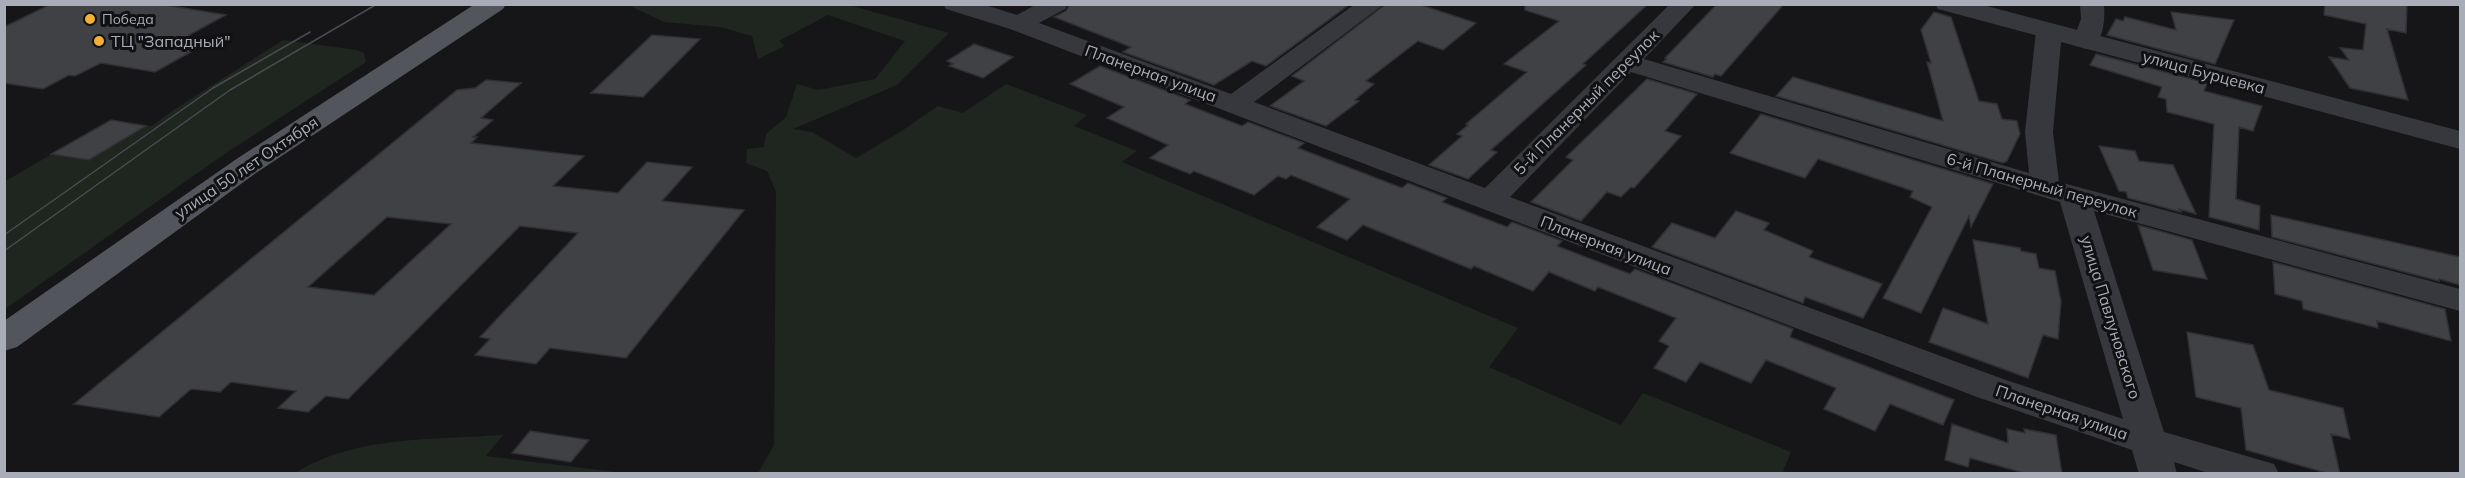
<svg xmlns="http://www.w3.org/2000/svg" width="2465" height="478" font-family="Mulish,sans-serif">
	<rect width="100%" height="100%" fill="#161618"/>
	<path fill="#1e261f" d="M628 5H849L949 33 897 85 793 129 812 132 856 158 900 132 938 106 963 113 1006 84 1087 115 1074 126 1137 151 1122 162 1518 328 1489 367 1621 425 1643 393 1791 452 1783 471 1789 473H758L774 445 776 192 767 171 746 163 747 149 764 147 766 134 786 117 797 84 818 90 875 79 905 41 828 15 779 41 785 46 758 59 752 36 720 27 664 22Z
		M283 40 357 50 364 53 366 62 223 155 5 309 4 182 52 154 90 160 146 126H152L175 109Z
		M503 435 486 456 624 473H295C356 435 433 440 503 435Z"/>
	<path fill="#404145" stroke="#303034" stroke-width="1.5" fill-rule="evenodd" d="M51 4H159L226 15 189 35 198 48 155 72 101 63 75 76 69 75 43 89 4 83V27Z
		M1070 4H1350L1266 66 1252 61 1214 85 1123 52 1131 47 1054 17 1066 11Z
		M1386 4H1418L1476 23 1443 50 1418 41 1366 81 1374 84 1355 100 1359 101 1326 126 1270 106 1304 81 1292 76Z
		M1525 4H1648L1583 64 1586 65 1491 150 1497 152 1468 179 1429 165 1462 136 1457 134 1468 125 1466 124 1527 72 1504 64 1559 21 1525 10Z
		M1717 4H1784L1721 76 1715 74 1713 77 1663 62 1667 59 1665 58Z
		M2325 4H2407L2406 33 2387 29 2408 100 2350 88 2329 57 2349 60 2340 48 2363 50 2366 24 2324 15Z
		M1934 12 1951 17 1979 101 1997 104 2002 119 2017 121 2020 134 2007 161 2003 163 1776 96 1793 77 1943 121 1927 62 1931 63 1921 30Z
		M2171 12 2234 20 2215 64 2107 35 2116 19 2123 21 2125 17 2176 30Z
		M652 35 700 39 643 97 591 93Z
		M974 44 1013 57 983 78 949 66 953 64 947 61Z
		M2096 54 2207 83 2204 91 2262 106 2253 131 2239 127 2236 199 2260 206 2259 230 2209 217 2214 124 2167 112 2166 99 2158 97 2162 87 2090 65Z
		M1100 66 1190 100 1185 104 1242 126 1248 122 1304 143 1298 148 1402 188 1408 183 1447 198 1442 202 1507 227 1512 222 1562 241 1557 246 1630 274 1635 269 1793 329 1790 337 1954 400 1943 425 1890 404 1875 431 1824 409 1836 388 1766 360 1751 383 1700 362 1686 382 1654 368 1669 346 1659 341 1676 318 1598 287 1595 291 1549 272 1533 291 1474 266 1471 269 1363 225 1347 240 1317 227 1350 199 1291 175 1286 179 1278 176 1254 195 1194 171 1190 174 1150 158 1168 145 1107 118 1124 107 1070 84Z
		M1647 79 1697 94 1665 131 1681 136 1634 188 1631 187 1621 197 1607 192 1581 221 1531 202 1573 160 1566 157Z
		M486 80 521 83 481 118 493 120 473 137H477L471 143 584 156 553 186 618 193 647 162 692 167 662 201 744 210 626 358 550 348 536 364 475 355 490 339 480 337 578 233 520 226 348 399 326 396 308 412 278 408 296 391 231 382 220 392 191 389 159 417 74 404 457 90 475 88ZM387 217 451 224 374 295 308 287Z
		M1761 114 1993 184 1971 227 1969 216 1921 313 1883 298 1932 207 1910 197 1913 191 1818 159 1805 178 1730 153Z
		M111 120 146 126 89 160 51 154Z
		M2099 146 2135 151 2139 161 2173 165 2196 214 2179 209 2181 212 2128 198 2126 192 2119 191Z
		M1736 211 1769 223 1764 230 1813 251 1809 257 1882 284 1863 318 1805 297 1803 303 1652 247 1672 223 1715 238Z
		M2271 215 2460 257V285L2439 279V281L2272 237Z
		M2138 225 2192 240 2207 279 2153 270Z
		M1973 240 2020 248 2021 251 2036 254 2039 268 2055 271 2061 301 2058 339 2043 335 2028 378 1929 342 1943 308 1988 324Z
		M2273 262 2445 309 2451 341 2377 321 2378 328 2303 309 2302 301 2275 294Z
		M2187 332 2253 345 2269 390 2343 408 2350 439 2331 434 2340 474H2330L2246 450 2241 408 2196 397Z
		M1952 424 2008 443 2007 429 2025 433 2024 429 2056 435 2062 474H2028L1970 458 1968 467 1945 460Z
		M530 431 589 440 571 462 512 453Z"/>
	<g fill="none" stroke-linecap="round" stroke-linejoin="round">
		<path fill="#37383d" fill-rule="evenodd" d="M943 4H982L1017 15 1037 4H1068L1065 9 1039 23 1231 94 1355 4H1384L1254 102 1485 188 1670 4H1696L1644 59 2029 173 2025 132 2036 31 2040 26 2049 23 2058 26 2062 31 2053 132 2059 182 2460 289V311L2094 211 2164 432 2274 464 2279 474H2211L2174 462 2177 474H2139L2132 450 1977 397 1010 29 946 9ZM1631 72 2060 202 2123 419 2003 379 1510 197Z
			M2080 4H2104C2105 19 2104 34 2095 46L2086 49 2077 46 2073 41 2081 19Z"/>
		<path fill="#37383d" fill-rule="evenodd" d="M1935 4H1979L2460 131V149L1938 9Z"/>
		<path fill="#53555c" fill-rule="evenodd" d="M475 4H506L503 9 256 173 17 347 4 351V321L235 160Z"/>
		<path stroke="#4a4c52" stroke-width="1.5" d="M4 235 213 88 310 32
			M4 251 230 90 377 4"/>
	</g>
	<g fill="#f2b134" stroke="#111113" stroke-width="2">
		<circle cx="90" cy="19" r="6"/>
		<circle cx="99" cy="41" r="6"/>
	</g>
	<g text-anchor="middle" dominant-baseline="central" stroke-width="6" stroke-linejoin="round" paint-order="stroke">
		<g font-size="14" fill="#a8adb8" stroke="#111113" text-anchor="start">
			<text x="102" y="19">Победа</text>
		</g>
		<g font-size="16" fill="#a8adb8" stroke="#111113" text-anchor="start">
			<text x="111" y="41">ТЦ "Западный"</text>
		</g>
		<g font-size="16" fill="#a8adb8" stroke="#111113">
			<text transform="translate(2204 72) rotate(15)">улица Бурцевка</text>
			<text transform="translate(1151 73) rotate(20)">Планерная улица</text>
			<text transform="translate(1586 102) rotate(-45)">5-й Планерный переулок</text>
			<text transform="translate(246 167) rotate(-34)">улица 50 лет Октября</text>
			<text transform="translate(2042 185) rotate(16)">6-й Планерный переулок</text>
			<text transform="translate(1606 245) rotate(21)">Планерная улица</text>
			<text transform="translate(2111 317) rotate(73)">улица Павлуновского</text>
			<text transform="translate(2062 412) rotate(19)">Планерная улица</text>
		</g>
	</g>
	<rect width="2465" height="478" fill="none" stroke="#a8adb8" stroke-width="12"/>
</svg>
